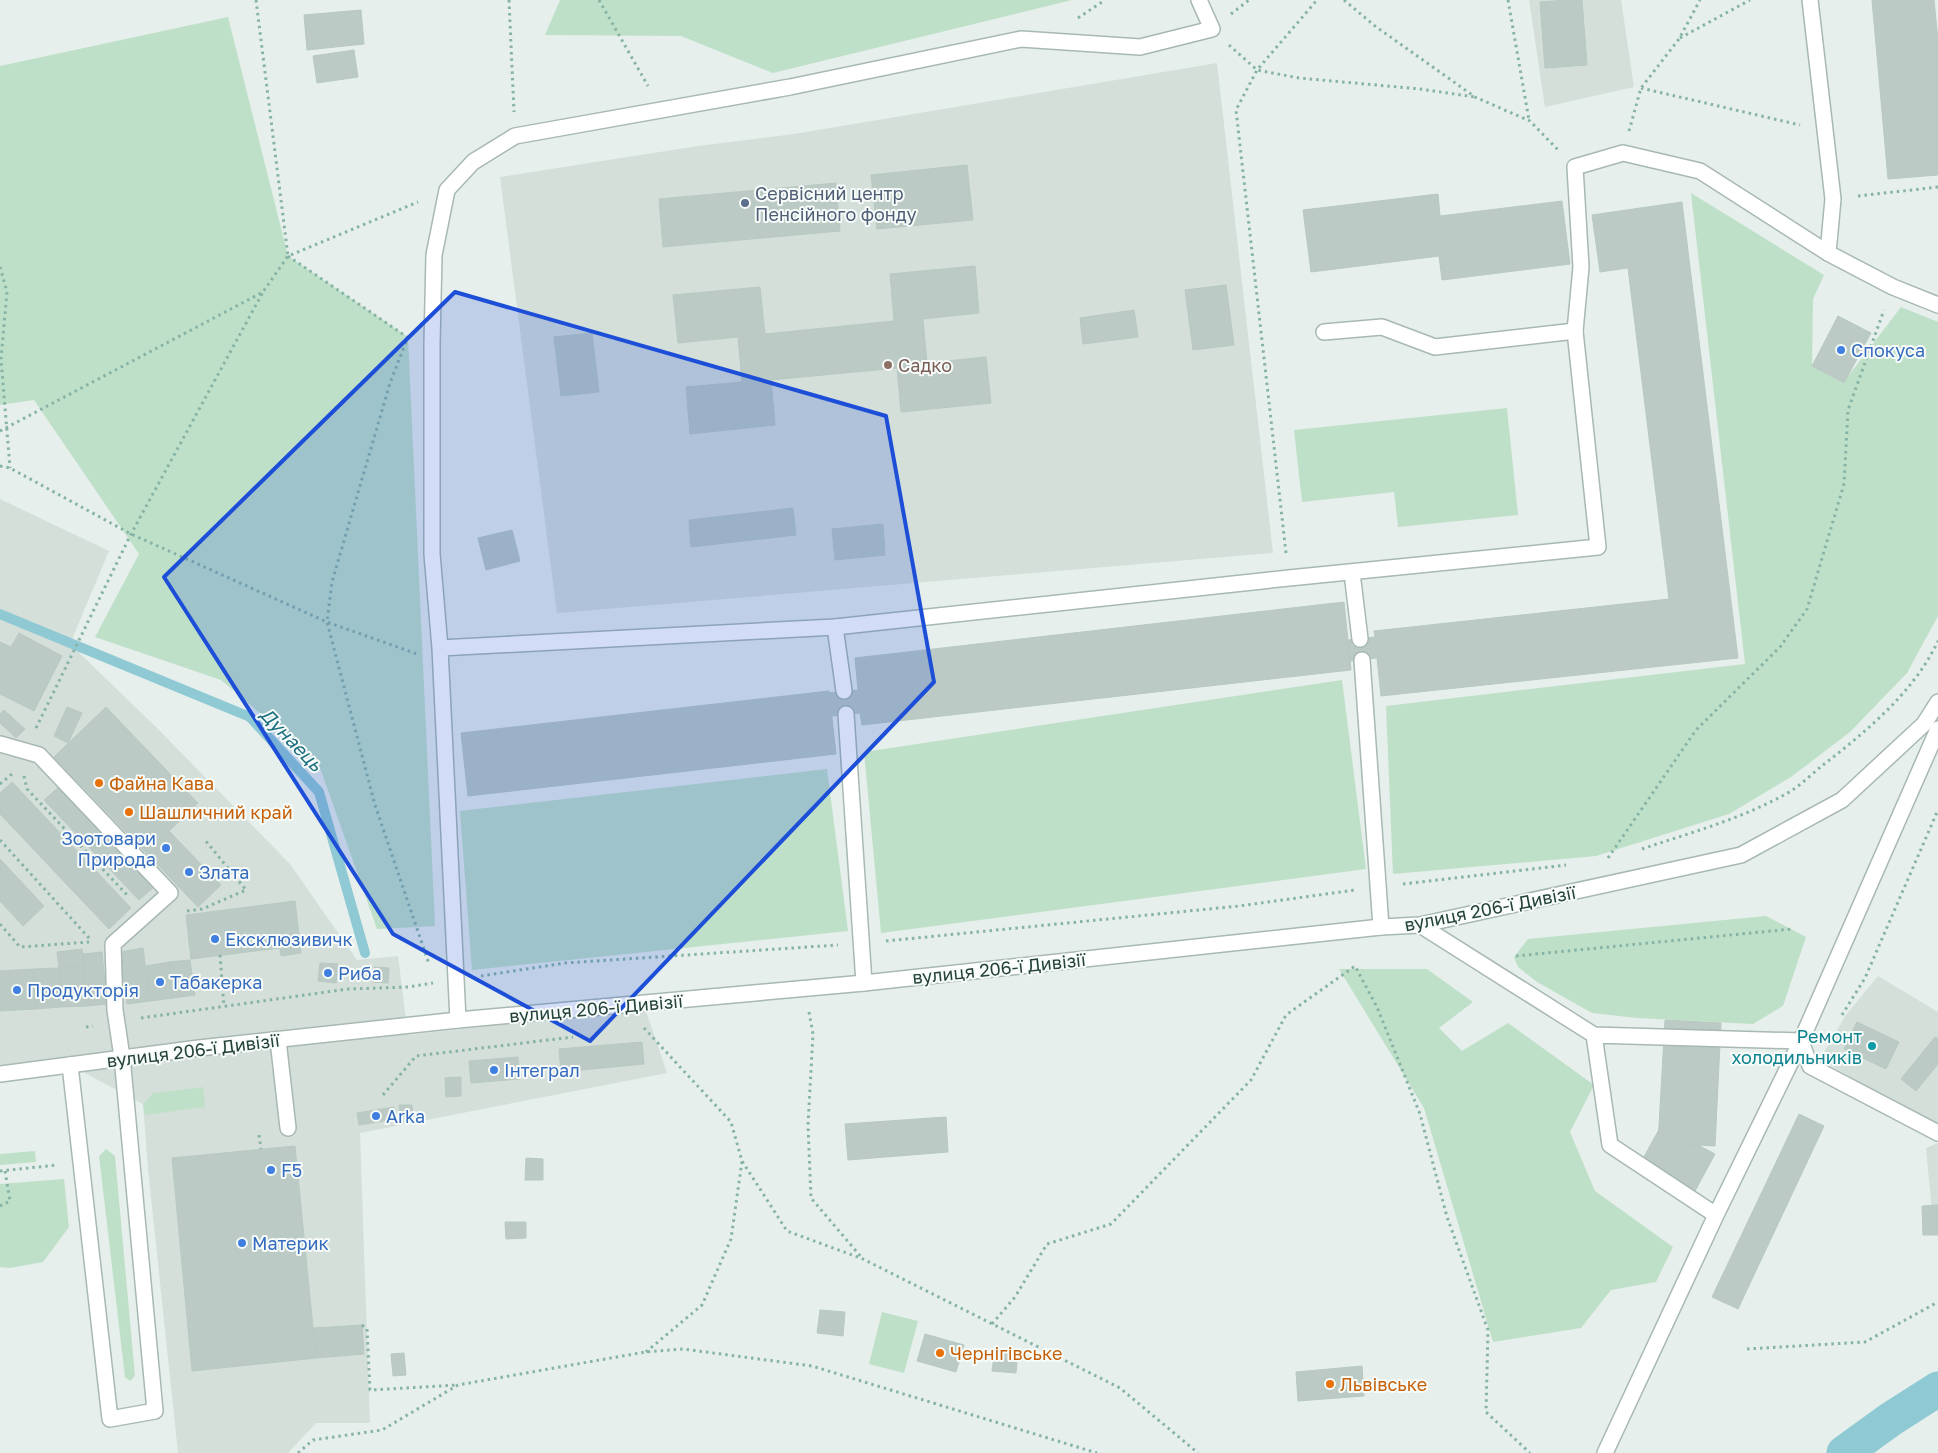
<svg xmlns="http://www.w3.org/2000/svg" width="1938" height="1453" font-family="'Golos Text',sans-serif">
	<rect width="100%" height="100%" fill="#e6efeb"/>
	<path fill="#d4dfda" d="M1529 0H1621L1634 87 1545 107Z
		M1217 63 1273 553 557 613 500 177 698 146 794 134Z
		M0 499 109 551 70 644 158 729 290 864 357 960 398 956 408 1035 645 1008 667 1073 360 1133 370 1423H316L288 1453H178L148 1169 143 1104 70 1065 0 1074Z
		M1878 976 1938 1012V1129L1820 1059 1846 1015Z
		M1938 1143V1212H1932L1926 1148Z"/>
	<path fill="#bfe0c8" d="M560 0H1072L773 73 681 36 545 35Z
		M228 17 288 256 408 337 435 926 377 929 318 762 221 680 95 637 139 554 34 400 0 405V66Z
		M1691 193 1824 275 1813 299 1812 366 1843 383 1901 307 1938 322V616L1907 673 1850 732 1791 777 1729 814 1596 856 1393 874 1386 706 1745 664Z
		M1507 408 1518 515 1398 527 1394 492 1302 502 1294 430Z
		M1342 680 1366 869 881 933 864 752Z
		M827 769 848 931 472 970 460 811Z
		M1766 916 1806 937 1783 1006 1753 1024 1637 1018 1592 1013 1537 982 1518 967 1514 957 1528 939Z
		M1339 969H1427L1473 1002 1439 1028 1462 1051 1508 1023 1594 1085 1570 1132 1595 1191 1673 1247 1656 1282 1611 1290 1581 1328 1493 1342 1424 1108Z
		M203 1087 205 1107 145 1115 143 1104 153 1093Z
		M106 1149 115 1156 135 1376 130 1381 125 1377 99 1156Z
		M35 1151 36 1162 0 1165V1154Z
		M64 1179 69 1227 43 1262 10 1268 0 1267V1184Z
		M882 1312 918 1321 904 1373 869 1364Z"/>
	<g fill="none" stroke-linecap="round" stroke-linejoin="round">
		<path stroke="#8ec9d4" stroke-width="10" d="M0 614 250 717 319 792 365 953"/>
		<path stroke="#8ec9d4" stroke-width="35" d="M1844 1453 1891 1419 1938 1389"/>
	</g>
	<path fill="#bbcac4" stroke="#b8c9c2" d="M1566 0H1582L1587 65 1545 68 1540 2Z
		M1872 0H1934L1938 40V175L1888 179Z
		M361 10 364 44 307 50 304 15Z
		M354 50 358 77 317 83 313 56Z
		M967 165 973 220 877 229 871 175Z
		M836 183 840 231 663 247 659 199Z
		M1438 194 1440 216 1562 201 1570 264 1442 280 1439 256 1311 272 1303 210Z
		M1682 202 1738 658 1381 696 1377 658 1350 661 1348 640 1375 637 1374 631 1669 599 1628 268 1600 272 1592 215Z
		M975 266 979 313 923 319 927 363 986 357 991 403 901 412 897 368 771 380 775 425 690 434 686 387 742 382 738 337 678 343 673 295 760 287 765 334 894 321 890 274Z
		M1226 285 1234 345 1193 350 1185 290Z
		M1134 310 1138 337 1083 344 1080 318Z
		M1838 316 1871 333 1844 383 1812 366Z
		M592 333 599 392 561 396 554 337Z
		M793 508 796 535 691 547 689 520Z
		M883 524 885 555 835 560 832 529Z
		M512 530 520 561 486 570 478 538Z
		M1344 602 1351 670 862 725 860 713 832 716 829 693 858 690 855 658Z
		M19 633 62 656 34 711 0 694V642L11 647Z
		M829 691 836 754 468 796 461 733Z
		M67 707 82 713 68 743 54 736Z
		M106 707 198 803 169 831 221 885 198 907 54 757Z
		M4 710 25 729 16 738 0 723V714Z
		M12 782 131 908 109 929 0 814V793Z
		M60 786 155 886 139 900 44 800Z
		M0 859 44 906 23 926 0 901Z
		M295 901 301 953 281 956 280 948 191 959 186 915Z
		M143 948 150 1001 127 1004 120 952Z
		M82 949 84 965 59 968 57 952Z
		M102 952 107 1004 87 1006 83 954Z
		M190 960 195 995 173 998 169 962Z
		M169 962 173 998 150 1001 146 966Z
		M320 963 338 964 336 983 318 981Z
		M84 965 87 1006 61 1007 59 968Z
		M374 967 389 968 388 983 373 982Z
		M59 968 61 1007 35 1009 34 969Z
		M34 969 35 1009 0 1011V971Z
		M1665 1020 1721 1023 1715 1146 1658 1143Z
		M1857 1022 1899 1042 1886 1069 1844 1049Z
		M1935 1037 1938 1039V1064L1916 1091 1901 1079Z
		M642 1042 644 1064 561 1072 559 1049Z
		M518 1057 520 1079 471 1083 469 1061Z
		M461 1077V1096L446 1097 445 1078Z
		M399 1105H412L413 1116 400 1117Z
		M394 1107 396 1119 359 1125 357 1113Z
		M1799 1114 1824 1126 1738 1309 1712 1297Z
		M946 1117 948 1152 848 1160 845 1124Z
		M1661 1126 1715 1154 1695 1191 1641 1162Z
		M295 1146 316 1358 192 1371 172 1158Z
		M526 1158 543 1159V1180H525Z
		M1938 1205V1235H1923L1922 1206Z
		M505 1222H526V1238L506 1239Z
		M820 1310 845 1312 843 1336 817 1333Z
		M362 1325 364 1354 316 1358 313 1328Z
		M925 1334 964 1345 956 1372 917 1361Z
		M995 1349 1018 1352 1016 1373 992 1371Z
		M404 1353 406 1375 393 1376 391 1354Z
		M1362 1366 1364 1396 1298 1401 1296 1372Z"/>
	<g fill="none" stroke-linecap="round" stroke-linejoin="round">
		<g stroke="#a8b8b2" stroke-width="18">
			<path id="service" d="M1575 331 1581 267 1575 167 1623 153 1700 171 1828 253 1893 287 1938 305
				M1352 573 1360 639
				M835 627 844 691
				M1362 660 1381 927
				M846 714 864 983
				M0 744 39 755 170 893 113 944 115 1010 122 1057 155 1411 110 1419 70 1065
				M1420 925 1594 1035 1801 1041 1810 1066 1938 1133
				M1594 1035 1610 1145 1716 1215
				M278 1040 288 1128
				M1605 1453 1716 1215 1801 1041 1938 729"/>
		</g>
		<g stroke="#a8b8b2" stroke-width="18">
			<path id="minor" d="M1810 0 1833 199 1828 253
				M440 648 835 627 1289 578 1598 547 1575 331 1435 347 1382 327 1324 332
				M458 1020 440 648 432 554V344L434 255 447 190 473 162 515 136 790 87 1021 39 1140 47 1212 29 1199 0"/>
		</g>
		<g stroke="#a8b8b2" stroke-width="18">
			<path id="tertiary" d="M0 1074 199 1048 458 1020 864 983 1381 927 1420 925 1741 855 1842 800 1924 724 1938 702"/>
		</g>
		<path stroke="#86b3a5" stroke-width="3" stroke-dasharray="2.5 4" stroke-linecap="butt" d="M256 0 288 256
			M509 0 514 112
			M599 0 648 86
			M1344 0 1375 26 1475 97 1530 121 1559 151
			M1508 0 1529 120
			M1231 14 1249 0
			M1078 18 1105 0
			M1680 38 1750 0
			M1229 45 1257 70 1299 78 1420 89 1475 97
			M1641 88 1800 125
			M1629 131 1641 88 1679 39 1700 0
			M1858 196 1938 187
			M288 256 407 337
			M0 267 7 292 1 359 10 468
			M406 342 390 383 332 582 327 622 375 805 429 964
			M0 431 263 292 288 256 418 202
			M0 466 10 468 131 534 327 622 417 654
			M1286 553 1236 110 1257 70 1317 0
			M36 728 131 534 263 292
			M24 776 27 789 129 897
			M0 784 12 774
			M0 840 89 938
			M1642 849C1692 832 1745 818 1791 791 1802 784 1813 773 1823 765 1867 731 1914 692 1938 641
			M1608 858 1696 730 1780 647 1807 609 1844 484 1848 410 1884 310
			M1403 884 1566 865
			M187 911 202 909 246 890 205 840
			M0 924 20 947 89 942
			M886 941 1239 906 1355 890
			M220 955 224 1007
			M1516 956 1792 929
			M481 976 565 963 838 945
			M809 1012 813 1034 808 1125 811 1198 862 1258
			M1842 1015 1865 978 1938 810
			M141 1018 348 989 408 987 433 983
			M86 1027 93 1026
			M644 1028 731 1122 742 1161 787 1231 863 1259 1120 1388 1198 1453
			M383 1095 416 1056 573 1037
			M259 1135 261 1149
			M0 1171 57 1165
			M0 1206 10 1201 5 1171
			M992 1324 1015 1297 1047 1244 1111 1224 1251 1080 1286 1015 1355 966 1377 1007 1420 1114 1447 1217 1488 1330 1486 1412 1530 1453
			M362 1325 367 1329 370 1390 458 1385
			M1747 1349 1865 1342 1938 1302
			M646 1352 702 1305 731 1239 742 1161
			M298 1453 313 1440 382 1430 458 1385 645 1352 683 1349 812 1366 1097 1453"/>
		<use href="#service" stroke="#fff" stroke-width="15"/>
		<use href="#minor" stroke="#fff" stroke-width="15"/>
		<use href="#tertiary" stroke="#fff" stroke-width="15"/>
	</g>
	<path fill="#1d4ed8" fill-opacity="0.2" stroke="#1d4ed8" stroke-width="4" stroke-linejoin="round" d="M455 292 886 416 934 682 590 1041 393 934 164 577Z"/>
	<circle fill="#5c6f8a" stroke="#f7fbf9" stroke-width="2" cx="745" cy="203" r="5"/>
	<g fill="#3f7fe0" stroke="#f7fbf9" stroke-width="2">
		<circle cx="1841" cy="350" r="5"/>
		<circle cx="166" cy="848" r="5"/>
		<circle cx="189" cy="872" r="5"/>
		<circle cx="215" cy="939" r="5"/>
		<circle cx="328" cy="973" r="5"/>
		<circle cx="160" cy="982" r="5"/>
		<circle cx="17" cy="990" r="5"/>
		<circle cx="494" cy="1070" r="5"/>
		<circle cx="376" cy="1116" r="5"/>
		<circle cx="271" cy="1170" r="5"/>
		<circle cx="242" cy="1243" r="5"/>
	</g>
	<circle fill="#8d6e63" stroke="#f7fbf9" stroke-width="2" cx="888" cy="365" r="5"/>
	<g fill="#e8710a" stroke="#f7fbf9" stroke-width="2">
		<circle cx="99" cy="783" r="5"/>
		<circle cx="129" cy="812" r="5"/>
		<circle cx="940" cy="1353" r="5"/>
		<circle cx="1330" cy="1384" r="5"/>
	</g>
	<circle fill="#0f9aa8" stroke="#f7fbf9" stroke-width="2" cx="1872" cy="1046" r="5"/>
	<g text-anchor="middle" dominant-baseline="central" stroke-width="4" stroke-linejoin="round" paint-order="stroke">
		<g font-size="18" fill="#4e5e75" stroke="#f7fbf9" text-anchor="start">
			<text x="755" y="193">Сервісний центр<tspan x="755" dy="21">Пенсійного фонду</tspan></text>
		</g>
		<g font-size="18" fill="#366cbe" stroke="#f7fbf9" text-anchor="start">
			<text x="1851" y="350">Спокуса</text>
			<text x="156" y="838" text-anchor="end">Зоотовари<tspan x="156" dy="21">Природа</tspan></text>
			<text x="199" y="872">Злата</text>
			<text x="225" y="939">Ексклюзивичк</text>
			<text x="338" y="973">Риба</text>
			<text x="170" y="982">Табакерка</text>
			<text x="27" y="990">Продукторія</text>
			<text x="504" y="1070">Інтеграл</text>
			<text x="386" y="1116">Arka</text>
			<text x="281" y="1170">F5</text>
			<text x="252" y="1243">Материк</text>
		</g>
		<g font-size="18" fill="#785e54" stroke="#f7fbf9" text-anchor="start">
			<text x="898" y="365">Садко</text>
		</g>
		<g font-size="18" fill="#c56008" stroke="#f7fbf9" text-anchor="start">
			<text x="109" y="783">Файна Кава</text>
			<text x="139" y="812">Шашличний край</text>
			<text x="950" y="1353">Чернігівське</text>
			<text x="1340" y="1384">Львівське</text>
		</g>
		<g font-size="18" fill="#24423a" stroke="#f7fbf9">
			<text transform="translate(1490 908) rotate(-11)">вулиця 206-ї Дивізії</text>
			<text transform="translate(999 968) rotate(-6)">вулиця 206-ї Дивізії</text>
			<text transform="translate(596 1008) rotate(-5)">вулиця 206-ї Дивізії</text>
			<text transform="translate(193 1050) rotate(-7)">вулиця 206-ї Дивізії</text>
		</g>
		<g font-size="18" fill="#0d838f" stroke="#f7fbf9" text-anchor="end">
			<text x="1862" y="1036">Ремонт<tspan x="1862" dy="21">холодильників</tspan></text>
		</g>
		<g font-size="19" font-style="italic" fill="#1c6f80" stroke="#f7fbf9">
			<text transform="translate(292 739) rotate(46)">Дунаець</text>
		</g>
	</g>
</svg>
